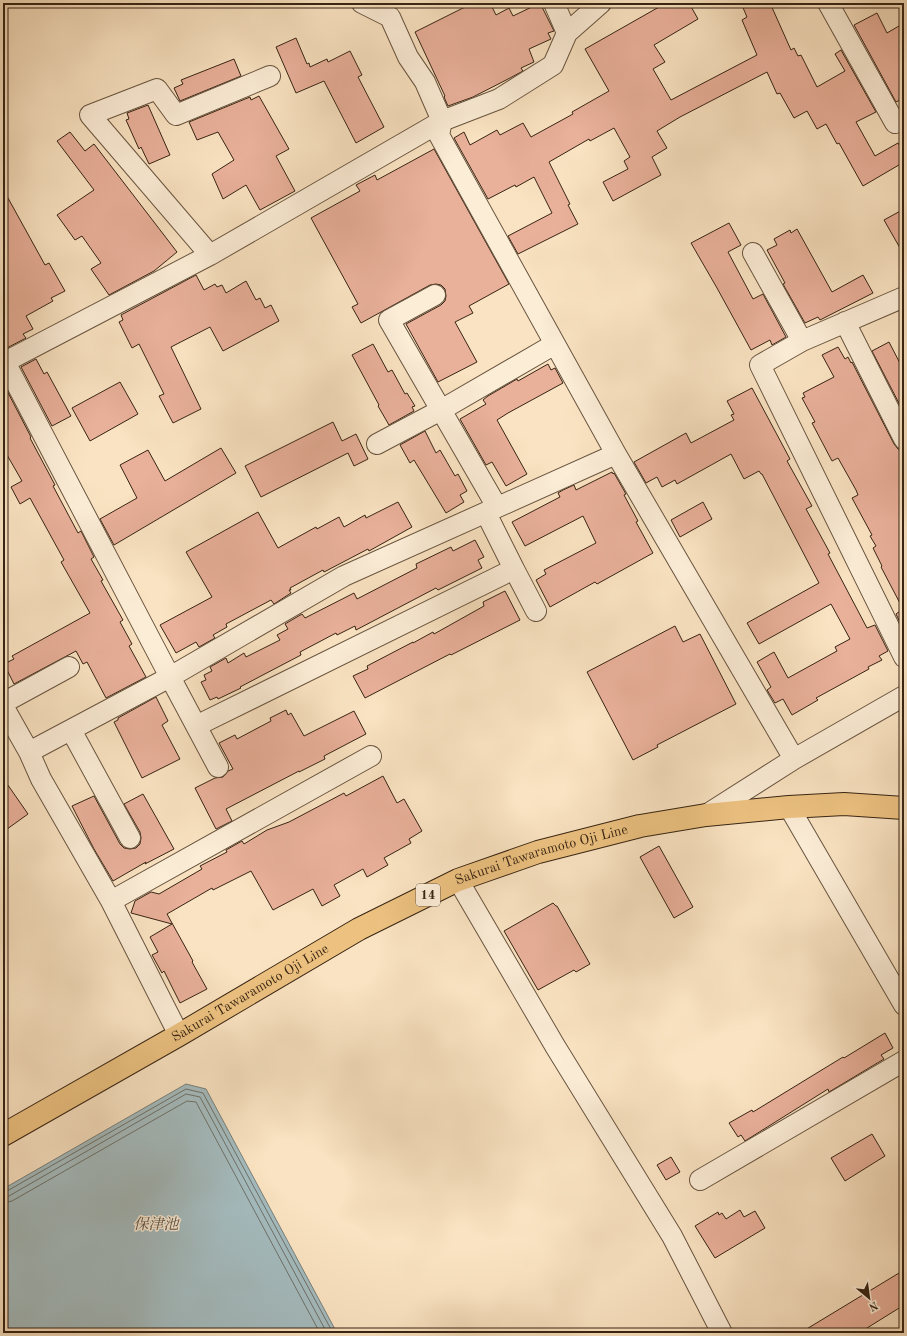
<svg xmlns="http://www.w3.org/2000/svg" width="907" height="1336" font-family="'Old Standard TT','Noto Serif JP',serif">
	<rect width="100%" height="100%" fill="#fae3c2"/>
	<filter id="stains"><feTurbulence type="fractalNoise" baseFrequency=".005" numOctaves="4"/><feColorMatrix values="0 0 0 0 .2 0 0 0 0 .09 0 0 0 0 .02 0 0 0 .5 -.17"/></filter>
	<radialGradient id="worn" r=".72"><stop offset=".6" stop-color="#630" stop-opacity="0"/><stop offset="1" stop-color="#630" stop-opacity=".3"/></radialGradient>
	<path fill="#a4bbbe" stroke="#787f7a" d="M186 1084 206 1089 337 1333H3V1189Z"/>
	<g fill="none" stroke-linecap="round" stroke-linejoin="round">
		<path stroke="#6e7068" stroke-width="1" d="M3 1192 7 1191 186 1089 203 1093 333 1333
			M3 1197 9 1196 186 1094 200 1097 327 1333
			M3 1203 12 1201 187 1101 196 1102 320 1333"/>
	</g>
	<path fill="#e9b09a" stroke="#372413" d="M473 3H490L496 15 509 8 513 16 540 3 554 31 548 33 551 39 529 49 534 62 521 68 523 71 510 78 473 97 448 106 444 97 445 96 415 32Z
		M666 3H689L698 19 654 45 665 62 653 69 671 100 757 55 742 20 747 17 741 3H770L791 50 794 48 798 56 801 55 817 87 845 71 835 54 841 50 876 112 856 122 875 156 898 143 904 153V162L863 186 839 143 837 144 826 124 817 129 807 111 794 118 780 93 777 94 767 72 680 117 657 131 667 148 652 157 661 175 613 201 603 182 628 169 624 161 630 157 614 128 590 141 589 139 549 162 570 204 568 205 578 224 518 254 508 236 552 213 534 177 516 187 515 185 488 199 454 138 464 132 470 145 497 130 500 135 523 123 531 137 573 114 572 112 609 91 585 49Z
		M877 13 887 33 904 23V98L896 102 854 25Z
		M296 38 307 64 309 63 310 67 327 59 328 62 350 51 362 75 358 77 384 127 356 143 324 81 296 93 276 47Z
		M234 59 241 76 180 101 174 88 183 84 181 80Z
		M259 96 289 149 276 156 295 191 260 210 246 185 223 199 212 174 234 160 218 132 197 140 189 122 250 97 251 100Z
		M148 105 170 155 149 164 141 147 139 149 126 120 129 119 127 113Z
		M70 132 85 151 94 144 177 252 154 271 109 295 91 269 101 263 82 236 75 240 57 215 94 190 57 141Z
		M434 149 509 284 469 306 473 313 455 322 477 362 438 382 406 324 441 305 445 301 446 296 445 289 441 285 436 284 430 285 361 323 352 307 358 304 311 218 360 191 356 185 375 175 377 180Z
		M3 189 45 265 49 263 65 291 51 298 53 301 26 316 33 329 23 334 26 338 3 350Z
		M904 209V255L884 220Z
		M729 223 741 245 728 252 753 299 763 294 786 337 772 345 770 340 751 350 717 288 691 243Z
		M797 229 832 292 863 275 873 293 820 320 818 317 805 323 783 284 785 283 767 250 777 245 774 239 790 230 791 233Z
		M196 275 204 290 215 284 217 287 222 285 226 293 246 281 256 300 260 298 265 308 271 305 279 321 223 351 210 327 171 347 201 409 173 423 159 396 164 394 139 344 132 348 119 322 123 320 121 315Z
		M889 342 904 371V413L872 351Z
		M373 344 388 372 392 370 405 394 407 393 415 406 412 407 414 411 389 425 378 406 379 405 352 355Z
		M838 347 845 359 848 357 851 363 852 362 894 444 898 449 904 450V631L896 614 903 609 881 567 882 566 873 548 876 546 870 536 872 535 852 498 858 495 856 490 838 458 832 461 812 423 815 422 802 398 805 397 803 393 834 377 822 355Z
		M36 359 44 374 47 372 71 416 52 426 21 367Z
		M548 364 551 370 555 368 563 383 508 413 497 420 527 474 506 486 492 462 486 465 460 419 486 404 483 400 488 396 517 379 518 381Z
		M120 382 138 414 90 441 72 408Z
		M3 383 31 437 30 438 55 485 53 486 78 533 81 531 94 557 91 559 103 580 101 581 123 620 120 622 132 644 129 646 146 677 106 698 87 662 83 664 76 651 14 684 4 664 14 659 12 656 90 613 61 562 64 560 30 498 20 504 11 487 22 481 3 448Z
		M752 388 790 459 787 461 812 506 806 509 830 553 828 554 867 628 875 625 888 651 879 656 882 660 868 667 869 669 816 698 818 700 792 715 783 699 775 703 767 690 771 687 757 662 774 652 788 678 837 651 835 647 850 639 831 604 759 644 747 623 819 583 762 474H761L759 471 744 479 731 454 677 484 675 480 662 487 657 477 646 483 634 462 686 433 691 443 734 420 731 415 734 414 727 401Z
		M333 422 342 441 356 434 368 459 354 466 348 453 261 497 245 466Z
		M425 431 436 453 440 450 455 476 458 474 467 491 460 495 464 502 446 513 414 460 410 463 400 445Z
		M221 448 236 473 114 545 100 519 137 498 120 465 148 450 165 481Z
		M612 472 613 474 614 473 626 494 624 495 638 521 636 522 653 553 597 584 595 582 550 607 536 580 546 574 544 570 596 543 583 516 525 546 512 522 560 497 558 493 563 490 574 485 576 490Z
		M398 502 412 527 369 551 368 549 324 572 323 570 290 588 291 590H289L291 593 274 604 271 600 226 624 227 627 213 635 215 638 199 647 196 642 176 653 160 625 212 597 186 552 258 512 278 548 316 527 317 529 339 517 344 527 365 515 366 518Z
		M703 502 712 519 680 537 671 520Z
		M475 540 484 557 478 560 482 568 438 590 436 588 356 630 355 626 337 635 336 633 300 652 301 655 240 687 241 688 218 699 217 697 210 700 201 682 206 680 204 675 212 671 210 667 226 658 228 663 244 653 246 657 280 640 277 635 288 629 285 624 302 614 305 618 354 593 357 599 417 568 416 564 451 547 453 551Z
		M505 591 520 620 451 655 450 654 365 698 353 676 368 669 367 666 413 642V643L433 632 434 634 484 606 483 602Z
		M675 626 683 642 700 634 736 704 657 745 658 747 633 760 587 672Z
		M156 697 168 721 162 725 180 759 142 778 114 722 118 720V718Z
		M286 710 288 715 291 713 304 736 354 711 366 734 324 756 325 759 299 772V771L226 809 232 821 216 829 195 788 215 778 223 777 228 771 233 769 219 743 235 735 237 739 271 721 270 718Z
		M383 776 397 803 404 799 422 831 409 839 411 843 384 858 388 865 367 877 363 869 334 885 340 896 322 906 313 889 273 910 251 871 213 890 212 888 167 914 193 961 192 962 207 989 180 1003 164 971 162 973 152 955 158 952 150 937 172 924 131 913 135 901 151 892 159 894 202 869 200 866 227 852 226 850 242 841 244 844 267 830 289 822 344 793 346 796Z
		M3 778 28 814 3 832Z
		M143 794 174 849 145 864 146 862 113 881 94 849 72 806 94 796 120 844 124 848 130 849 136 848 140 844 141 838 140 832 124 804Z
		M659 846 693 907 674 918 640 857Z
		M553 903 556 906H557L590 964 576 972 574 970 538 990 504 931Z
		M885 1033 893 1048 881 1055 884 1059 829 1092 828 1089 745 1141 741 1135 738 1137 729 1123 752 1110 753 1112 843 1057 844 1058Z
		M872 1134 885 1156 845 1181 831 1158Z
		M671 1157 680 1172 666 1180 657 1165Z
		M740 1210 744 1217 755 1211 765 1228 715 1258 695 1226 718 1212 719 1215 722 1213 726 1219Z
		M904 1270V1305L859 1333H800Z"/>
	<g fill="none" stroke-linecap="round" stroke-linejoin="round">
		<g stroke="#68543f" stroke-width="22">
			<path id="street" d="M362 3 390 17 408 57 425 82 442 121 439 135 616 454 794 759
				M554 3 567 33
				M828 3 895 123 904 119
				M753 253 802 341
				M210 255 90 115 157 89 176 115 270 76
				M435 295 389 320 497 507
				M904 297 802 341 760 365 904 657
				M845 322 904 439
				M5 362 170 677 29 752 41 779 111 901 179 1035
				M3 363 210 255 442 121 499 99 553 65 567 33 601 3
				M377 444 441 410 555 344
				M514 569 536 611
				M3 703 69 667
				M3 706 29 752
				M196 726 514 569 486 513
				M71 730 130 838
				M218 767 170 677 344 576 616 454
				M789 807 904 1005
				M706 815 794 759 904 696
				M458 880 555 1046 672 1236 722 1333
				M111 901 371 756
				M700 1180 904 1061"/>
		</g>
		<g stroke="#372413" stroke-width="24">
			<g id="primary">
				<path id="s1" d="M3 1135 179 1035 359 929 458 880 538 852 640 826 706 815 789 807 844 804 904 808"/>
			</g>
		</g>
		<use href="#street" stroke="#fcedd7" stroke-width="20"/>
		<use href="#primary" stroke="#edc281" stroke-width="22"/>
	</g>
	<g text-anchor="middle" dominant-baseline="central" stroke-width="3" stroke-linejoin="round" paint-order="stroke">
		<rect fill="#fcedd7" stroke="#72604e" stroke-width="1" x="416" y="884" width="24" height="22" rx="3"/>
		<g font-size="13" font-weight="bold" fill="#372413">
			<text x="428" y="895">14</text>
		</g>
		<g font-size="14" fill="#372413" stroke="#fcedd7">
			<text stroke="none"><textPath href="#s1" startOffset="609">Sakurai Tawaramoto Oji Line</textPath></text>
			<text stroke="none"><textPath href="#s1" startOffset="285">Sakurai Tawaramoto Oji Line</textPath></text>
		</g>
		<g font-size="15" font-style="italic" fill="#585146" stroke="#fcedd7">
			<text x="156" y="1225">保津池</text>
		</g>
	</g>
	<rect width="907" height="1336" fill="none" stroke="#fae3c2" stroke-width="16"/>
	<rect x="4" y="4" width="899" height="1328" fill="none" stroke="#372413" stroke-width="2"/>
	<rect x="8" y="8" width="891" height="1320" fill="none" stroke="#372413"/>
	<g transform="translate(869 1298) rotate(151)" stroke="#fcedd7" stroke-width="3" paint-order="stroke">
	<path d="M0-3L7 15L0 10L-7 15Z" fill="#372413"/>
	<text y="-6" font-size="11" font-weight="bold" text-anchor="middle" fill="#372413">N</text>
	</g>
	<rect width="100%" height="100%" filter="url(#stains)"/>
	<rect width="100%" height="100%" fill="url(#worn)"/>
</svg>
